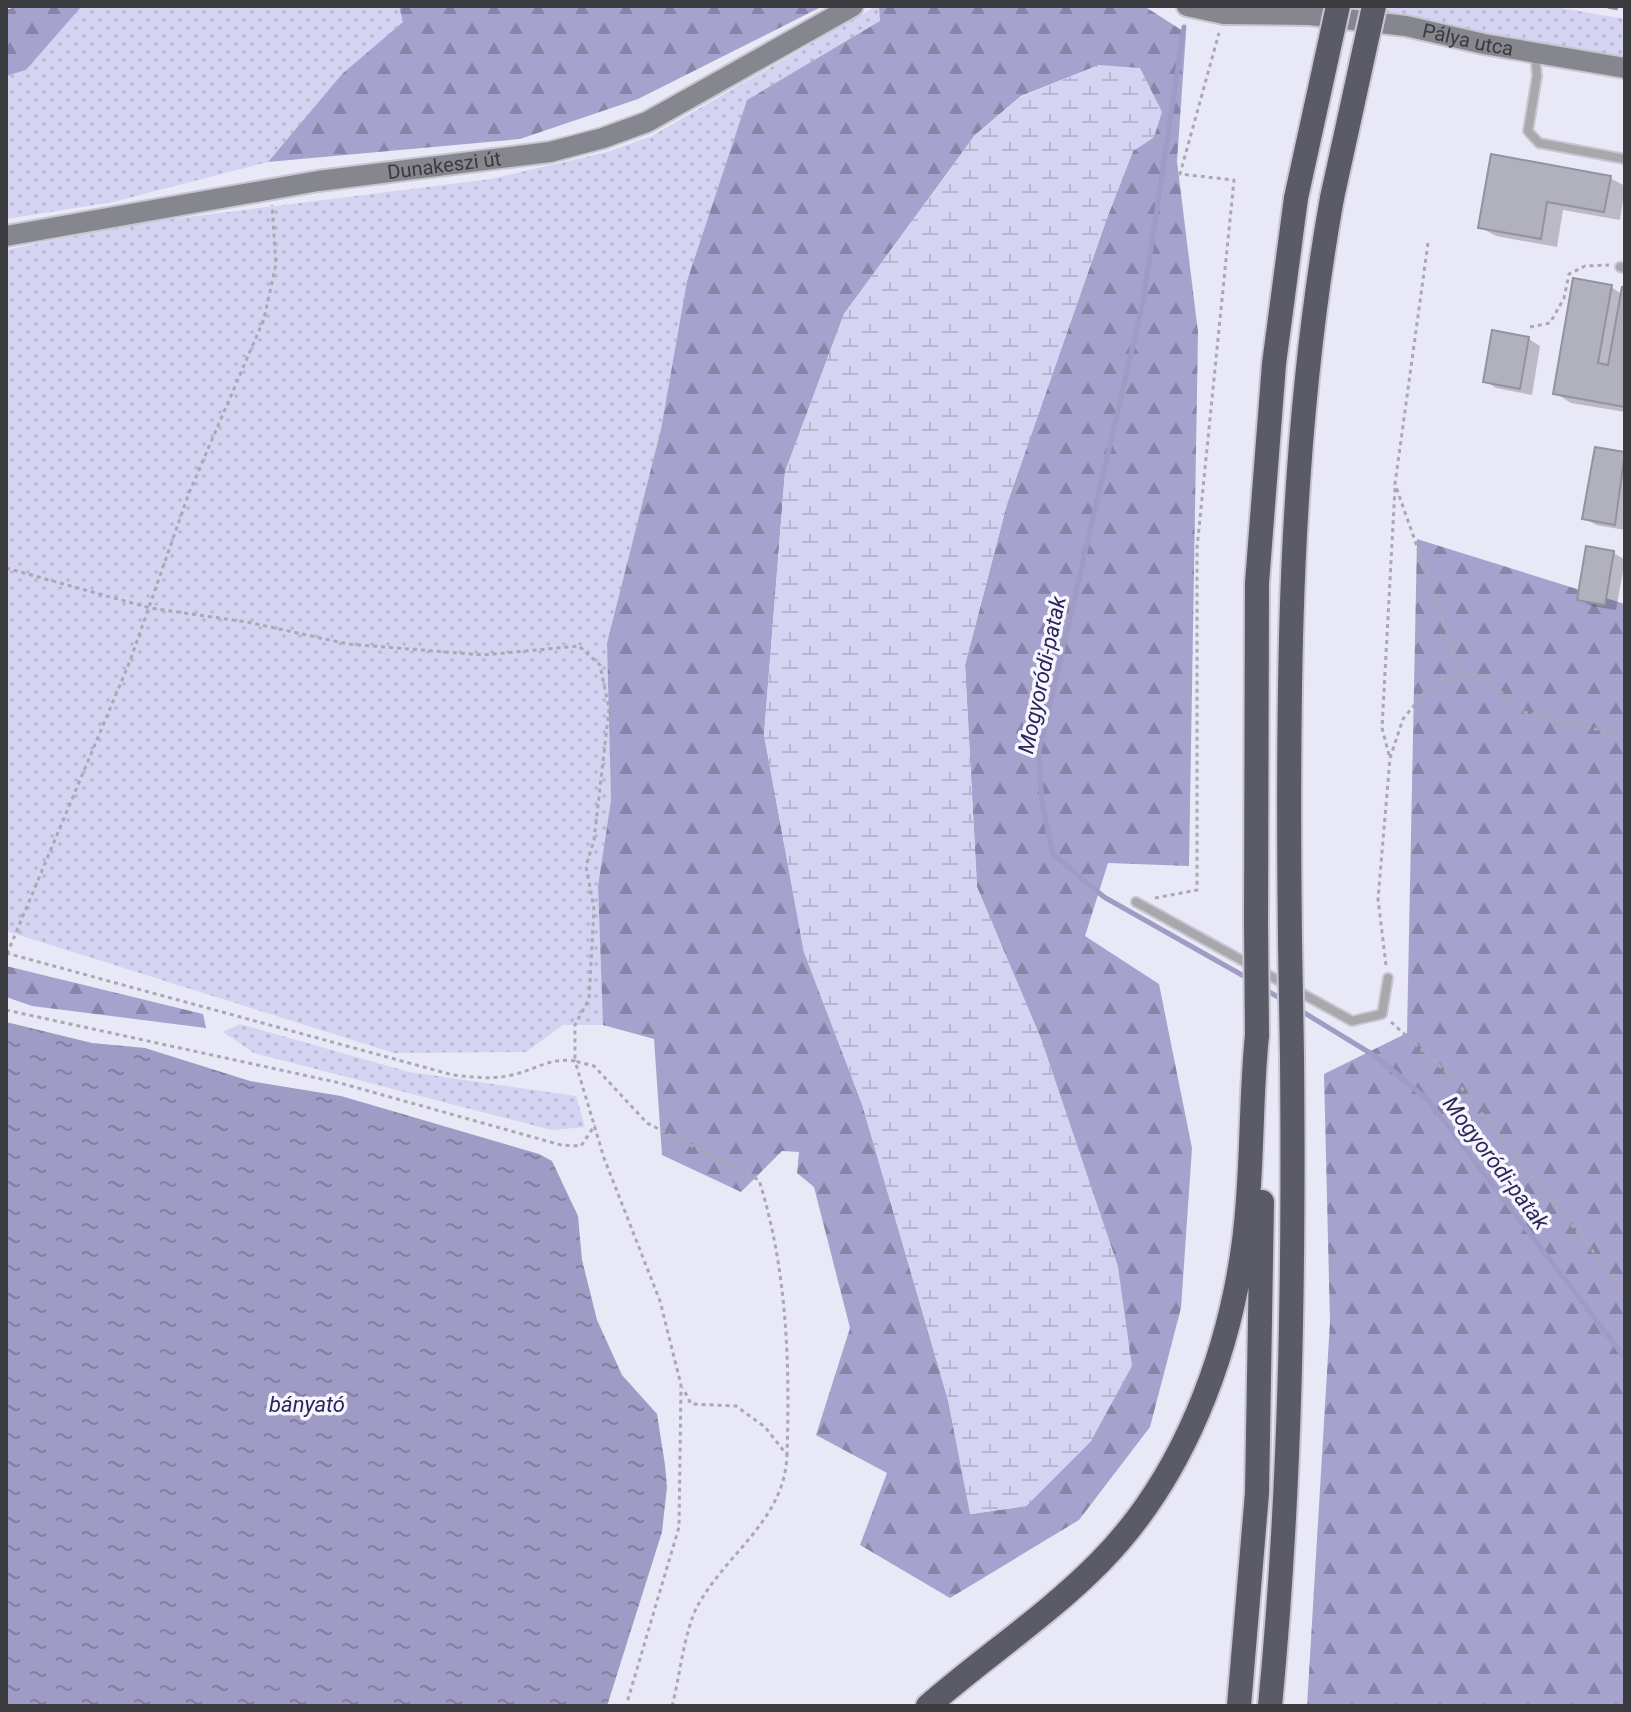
<svg xmlns="http://www.w3.org/2000/svg" width="1631" height="1712" font-family="Roboto,sans-serif">
	<defs>
		<pattern id="grass-dots" width="8" height="8" patternUnits="userSpaceOnUse" patternTransform="scale(2)"><rect width="8" height="8" fill="#d4d3f1"/><path d="M2 2h.1M6 6h.1" fill="none" stroke="#b7b6d0" stroke-width="1.8" stroke-linecap="round"/></pattern>
		<pattern id="forest-firs" width="22" height="20" patternUnits="userSpaceOnUse" patternTransform="scale(2)"><rect width="22" height="20" fill="#a5a3cd"/><path d="M5 1l3.5 6h-7zM16 11l3.5 6h-7z" fill="#8786a8"/></pattern>
		<pattern id="wetland-marsh" width="20" height="14" patternUnits="userSpaceOnUse" patternTransform="scale(2)"><rect width="20" height="14" fill="#d4d3f1"/><path d="M1 5h8M5 5V1M11 12h8M15 12V8" fill="none" stroke="#b7b6d0"/></pattern>
		<pattern id="water-ripples" width="26" height="14" patternUnits="userSpaceOnUse" patternTransform="scale(2)"><rect width="26" height="14" fill="#9e9bc5"/><path d="M2 4q2-2 4 0t4 0M15 11q2-2 4 0t4 0" fill="none" stroke="#827fa1"/></pattern>
	</defs>
	<rect width="100%" height="100%" fill="#e9e8f6"/>
	<path fill="url(#grass-dots)" d="M82 6H399L404 22 342 74 268 162 113 202 6 219V76L26 70Z
		M876 6H879L881 21 747 100 687 281 661 429 607 643 611 800 598 886 603 1025H563L526 1052 394 1053 6 931V250L126 225 491 179 607 152 652 136Z
		M1309 6H1549L1625 19V59L1493 37 1410 16Z
		M240 1024 409 1072 576 1096 585 1127 552 1130 254 1053 223 1032Z"/>
	<path fill="url(#forest-firs)" fill-rule="evenodd" d="M18 6H82L26 70 6 76V10Z
		M399 6H823L638 99 520 139 268 162 342 74 403 22Z
		M879 6H1144L1186 33 1177 161 1198 332 1189 866 1108 863 1085 936 1159 984 1192 1148 1181 1308 1150 1427 1079 1520 950 1598 860 1545 887 1473 816 1435 850 1328 814 1187 797 1173 799 1152 782 1151 741 1192 662 1155 654 1039 603 1025 598 886 611 800 607 643 661 429 687 281 747 100 880 21ZM1099 65 1154 137 1133 151 1107 218 1007 504 965 665 977 887 1041 1039 1118 1267 1091 1441 1026 1506 971 1514 948 1400 862 1104 804 952 764 735 785 472 844 314 975 135 1021 96Z
		M1417 539 1625 604V1706H1307L1330 1322 1324 1074 1407 1033Z
		M6 966 203 1014 206 1028 32 1006 6 997Z"/>
	<path fill="url(#wetland-marsh)" d="M1099 65 1140 68 1162 112 1154 137 1133 151 1107 218 1007 504 965 665 977 887 1041 1039 1118 1267 1132 1366 1091 1441 1026 1506 970 1514 948 1400 862 1104 804 952 764 734 785 472 844 314 975 135 1021 97Z"/>
	<path fill="url(#water-ripples)" d="M6 1022 92 1043 145 1048 250 1081 341 1096 539 1154 552 1161 578 1216 582 1260 597 1320 622 1375 657 1414 665 1465 667 1487 662 1532 607 1706H6Z"/>
	<path fill="#0003" d="M1610 178 1625 186 1620 220 1563 210 1557 247 1496 236 1480 227Z
		M1611 287 1622 294 1625 290V412L1571 403 1555 393Z
		M1493 333 1529 339 1540 346 1532 395 1496 388 1485 381Z
		M1596 449 1625 454V530L1596 525 1584 518Z
		M1614 553 1625 560 1616 610 1591 606 1579 599Z"/>
	<g fill="none" stroke-linecap="round" stroke-linejoin="round">
		<path stroke="#9e9bc5" stroke-width="5" d="M1184 27 1143 302 1039 752 1042 803 1053 854 1104 897 1249 979
			M1264 989 1283 1000
			M1298 1009 1375 1056 1428 1100 1625 1358"/>
	</g>
	<path fill="#b1b1be" stroke="#93929f" stroke-width="2" d="M1491 154 1611 176 1604 212 1547 202 1541 239 1478 228Z
		M1573 278 1612 285 1598 363 1608 365 1622 287H1625V407L1553 394Z
		M1492 330 1529 337 1520 389 1483 382Z
		M1595 447 1625 452 1615 525 1582 519Z
		M1586 546 1614 551 1605 605 1577 600Z"/>
	<g fill="none" stroke-linecap="round" stroke-linejoin="round">
		<g stroke="#c6c5d1" stroke-width="12">
			<path id="lane" d="M1535 53 1537 76 1528 131 1539 143 1625 159
				M1620 267 1625 268
				M1136 902 1352 1021 1382 1014 1388 978"/>
		</g>
		<g stroke="#c6c5d1" stroke-width="24">
			<g id="secondary">
				<path id="s1" d="M1187 6 1224 14 1310 15 1406 26 1484 44 1625 68"/>
				<path id="s2" d="M6 236 318 181 550 152 603 138 647 122 853 6"/>
			</g>
		</g>
		<g stroke="#c6c5d1" stroke-width="28">
			<path id="highway" d="M1256 922 1257 583 1274 364 1296 198
				M1290 941C1287 692 1288 443 1332 198
				M928 1706C984 1657 1048 1615 1100 1562 1183 1478 1229 1356 1244 1241 1253 1173 1250 1104 1257 1035
				M1239 1706 1257 1493 1262 1202
				M1270 1706C1291 1489 1294 1273 1292 1056"/>
		</g>
		<path stroke="#a9a8b3" stroke-width="3" stroke-dasharray="4 4" stroke-linecap="butt" d="M1428 243 1395 484 1463 677
			M1530 327 1550 323 1564 298 1569 274 1585 266 1609 265
			M6 568 150 608 247 622 348 644 483 655 579 646 600 665 609 709 594 840 586 866 594 909 589 999 575 1025V1061L594 1066 647 1123 759 1180C787 1269 790 1362 787 1455
			M1389 755 1382 728 1395 488
			M1155 898 1197 890V548L1234 180 1180 174 1219 33
			M6 953 453 1075C473 1077 492 1080 512 1075 535 1070 550 1057 575 1061L604 1158 660 1301 681 1385 679 1527 626 1706
			M7 954 130 661 189 493 264 319 276 264 272 205
			M1386 965 1378 899 1390 758 1403 719 1425 692 1443 679 1475 675 1488 681 1524 712 1625 736
			M6 1010 340 1083 561 1145 581 1146 595 1125
			M1391 1022 1455 1080 1625 1291
			M672 1706C680 1677 684 1630 698 1605 727 1553 785 1519 787 1455L765 1427 736 1406 691 1404 683 1388"/>
		<use href="#lane" stroke="#a7a7ac" stroke-width="8"/>
		<use href="#secondary" stroke="#86868e" stroke-width="20"/>
		<use href="#highway" stroke="#5b5b66" stroke-width="24"/>
		<path stroke="#8c8c95" stroke-width="5" stroke-dasharray="10 10" stroke-linecap="butt" d="M1608 6 1625 9"/>
		<g stroke="#c6c5d1" stroke-width="28" stroke-linecap="butt">
			<path id="highway-bridge" d="M1296 198 1338 6
				M1332 198 1374 6
				M1256 922 1257 1035
				M1290 941 1292 1056"/>
		</g>
		<use href="#highway-bridge" stroke="#5b5b66" stroke-width="24"/>
	</g>
	<g text-anchor="middle" dominant-baseline="central" stroke-width="7" stroke-linejoin="round" paint-order="stroke">
		<g font-size="20" fill="#3a3a3f" stroke="#f7f6ff">
			<text stroke="none"><textPath href="#s1" startOffset="284">Pálya utca</textPath></text>
			<text stroke="none"><textPath href="#s2" startOffset="444">Dunakeszi út</textPath></text>
		</g>
		<g font-size="22" font-style="italic" fill="#2e2559" stroke="#f7f6ff">
			<text transform="translate(1042 675) rotate(-78)">Mogyoródi-patak</text>
			<text transform="translate(1496 1163) rotate(53)">Mogyoródi-patak</text>
			<text x="307" y="1404">bányató</text>
		</g>
	</g>
	<rect width="1631" height="1712" fill="none" stroke="#3a3a3f" stroke-width="16"/>
</svg>
